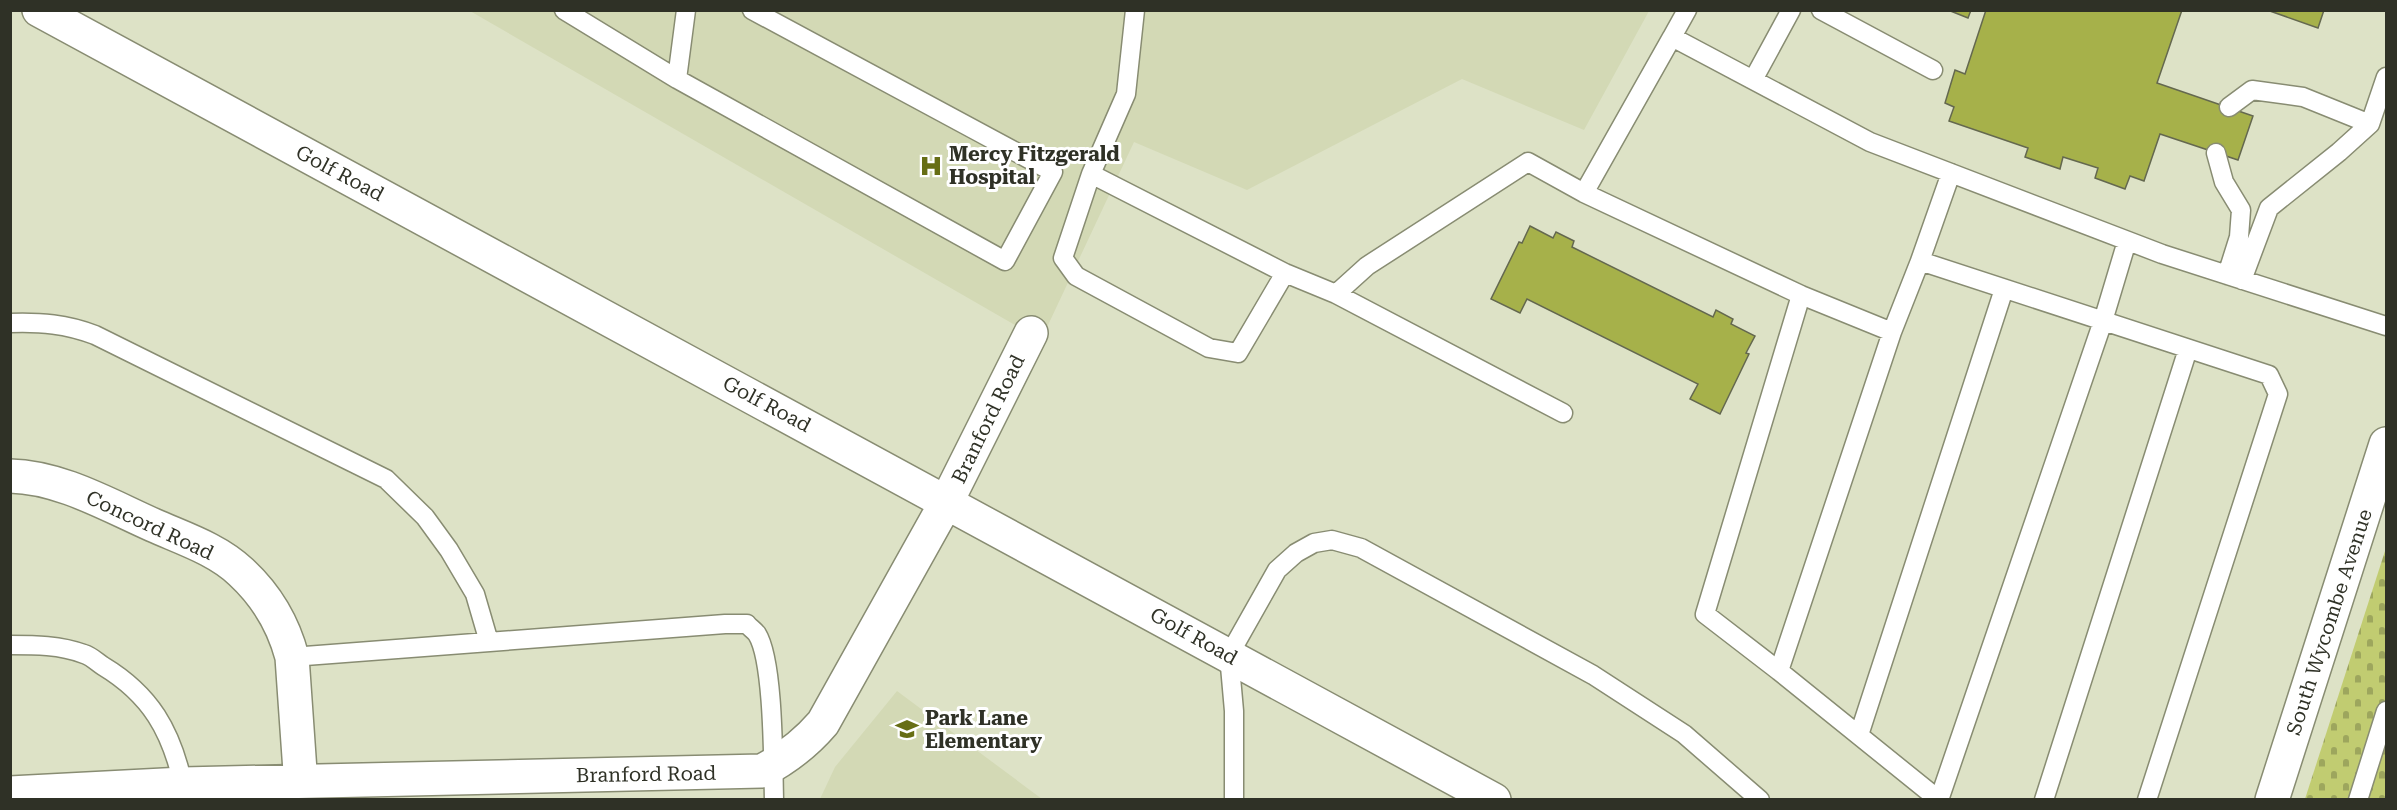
<svg xmlns="http://www.w3.org/2000/svg" width="2397" height="810" font-family="'Roboto Serif',serif">
	<defs>
		<pattern id="cemetery-stones" width="16" height="16" patternUnits="userSpaceOnUse" patternTransform="scale(1.5)"><rect width="16" height="16" fill="#c1cc71"/><path d="M2 7V4a2 2 0 0 1 4 0v3zM10 15v-3a2 2 0 0 1 4 0v3z" fill="#9da65d"/></pattern>
	</defs>
	<rect width="100%" height="100%" fill="#dde2c6"/>
	<path fill="#d3d9b5" d="M470 11H1649L1584 130 1462 79 1247 190 1134 142 1041 340Z
		M897 691 1042 799H820L835 767Z"/>
	<path fill="url(#cemetery-stones)" d="M2386 548V799H2305Z"/>
	<path fill="#a6b14a" stroke="#64684f" stroke-width="1.5" d="M1948 10H1971L1968 18Z
		M1986 10H2182L2157 83 2253 116 2238 160 2160 134 2144 181 2130 176 2125 189 2095 178 2098 168 2063 157 2060 169 2025 157 2028 148 1949 121 1954 107 1945 103 1955 70 1965 74Z
		M2267 10H2324L2318 28Z
		M1530 226 1553 238 1556 232 1574 241 1572 247 1713 317 1716 310 1733 319 1731 324 1755 336 1746 353 1749 354 1720 414 1690 399 1698 384 1527 299 1520 313 1491 299 1519 242 1522 243Z"/>
	<g fill="none" stroke-linecap="round" stroke-linejoin="round">
		<g stroke="#888c72" stroke-width="21">
			<path id="service" d="M564 10 677 79 686 10
				M1135 10 1126 94 1091 174 1285 273 1336 294 1367 266 1528 162 1584 193
				M1687 10 1672 37 1870 142 2162 254 2386 326
				M1821 10 1933 70
				M1672 37 1584 193 1801 295 1892 332 1779 671 1939 800 2103 321 2127 241
				M677 79 1005 261 1053 172 752 10
				M1753 80 1791 10
				M2229 107 2252 90 2303 97 2370 124
				M2216 153 2224 182 2241 210 2239 237 2227 275
				M1951 173 1920 261 2269 375 2278 394 2147 800
				M1091 174 1063 258 1076 276 1209 348 1238 353 1285 273
				M2242 280 2269 208 2339 152 2370 124 2386 77
				M1336 294 1563 413
				M10 323C41 322 66 324 95 335L386 479 425 517 449 550 475 594 489 642
				M1892 332 1920 261
				M10 645C35 645 60 645 84 654 91 656 97 662 103 666 151 695 171 731 183 784
				M292 657 725 624H747C749 627 754 630 757 634 774 661 773 764 774 800
				M1779 671 1705 614 1801 295
				M1859 735 2004 289
				M1234 800V711L1229 655 1277 570 1296 553 1314 543 1332 540 1361 548 1593 675 1684 734 1760 800
				M2044 800 2188 349
				M2358 800 2386 711"/>
		</g>
		<g stroke="#888c72" stroke-width="36">
			<path id="minor" d="M39 10 1494 800
				M10 476C60 477 108 505 153 525 182 538 217 549 241 572 267 596 283 623 292 657L302 800
				M10 793 183 784 762 771C787 758 805 744 823 723L947 501 1031 333
				M2272 800 2386 444"/>
		</g>
		<use href="#service" stroke="#fff" stroke-width="18"/>
		<use href="#minor" stroke="#fff" stroke-width="33"/>
	</g>
	<defs>
		<g id="hospital-bare" transform="scale(1.8)"><path d="M-5-5h3v3.5h4V-5h3V5h-3V1.5h-4V5h-3Z" fill="#676e15" stroke="#fff" stroke-width="2.5" paint-order="stroke"/></g>
		<g id="school-bare" transform="scale(1.8)"><path d="M0-5L7-2L0 1L-7-2ZM-4 1L0 2.5L4 1V4Q0 6-4 4Z" fill="#676e15" stroke="#fff" stroke-width="2.5" paint-order="stroke"/></g>
	</defs>
	<g fill-rule="evenodd">
		<use href="#hospital-bare" x="931" y="166"/>
		<use href="#school-bare" x="907" y="729"/>
	</g>
	<g text-anchor="middle" dominant-baseline="central" stroke-width="6" stroke-linejoin="round" paint-order="stroke">
		<g font-size="20" font-weight="bold" fill="#2f3126" stroke="#fff" text-anchor="start">
			<text x="949" y="154">Mercy Fitzgerald<tspan x="949" dy="23">Hospital</tspan></text>
			<text x="925" y="718">Park Lane<tspan x="925" dy="23">Elementary</tspan></text>
		</g>
		<g font-size="20" fill="#2f3126" stroke="#fff">
			<text transform="translate(340 173) rotate(28)">Golf Road</text>
			<text transform="translate(767 404) rotate(28)">Golf Road</text>
			<text transform="translate(988 419) rotate(-64)">Branford Road</text>
			<text transform="translate(150 525) rotate(25)">Concord Road</text>
			<text transform="translate(2329 622) rotate(-72)">South Wycombe Avenue</text>
			<text transform="translate(1194 636) rotate(29)">Golf Road</text>
			<text transform="translate(646 774) rotate(-1)">Branford Road</text>
		</g>
	</g>
	<rect width="2397" height="810" fill="none" stroke="#2f3126" stroke-width="24"/>
</svg>
